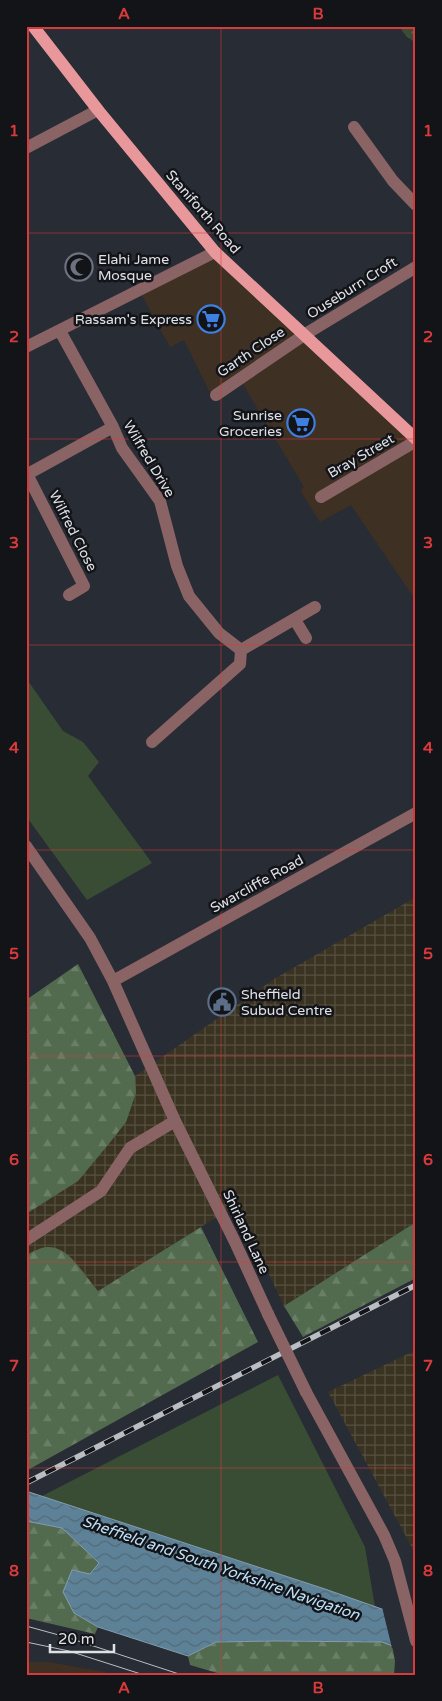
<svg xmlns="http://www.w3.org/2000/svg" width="442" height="1701" font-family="'Varela Round',sans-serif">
	<defs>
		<pattern id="industrial-grid" width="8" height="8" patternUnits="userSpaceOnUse" patternTransform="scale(1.25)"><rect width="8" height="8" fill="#3a3321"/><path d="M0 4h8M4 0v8" fill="none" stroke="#565041"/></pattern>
		<pattern id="forest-firs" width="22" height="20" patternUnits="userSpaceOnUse" patternTransform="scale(1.25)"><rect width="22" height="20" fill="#526a4d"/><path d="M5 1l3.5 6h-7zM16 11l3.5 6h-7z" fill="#6a7f67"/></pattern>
		<pattern id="park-dots" width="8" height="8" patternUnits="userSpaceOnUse" patternTransform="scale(1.25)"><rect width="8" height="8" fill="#394d34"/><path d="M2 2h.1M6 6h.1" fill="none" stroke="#556651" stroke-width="1.8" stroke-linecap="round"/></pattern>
		<pattern id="water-waves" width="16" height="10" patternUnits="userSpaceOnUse" patternTransform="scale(1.25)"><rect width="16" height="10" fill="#5d8298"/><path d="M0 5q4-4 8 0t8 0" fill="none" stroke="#536977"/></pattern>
	</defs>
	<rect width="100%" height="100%" fill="#282c34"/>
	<path fill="#3f3024" d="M215 252 416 439V601L351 505 320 522 300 490 304 487 240 379 212 397 184 340 170 347 139 290Z
		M26 1662H49L105 1672V1675H26Z"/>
	<path fill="url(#industrial-grid)" d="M416 897V1222L284 1306 236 1205 26 1336V1158L135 1076 274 979Z
		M416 1350V1555L328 1392Z"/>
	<path fill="#394d34" d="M26 678 63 731 83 742 99 762 88 776 152 863 87 900 26 816Z
		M278 1375 365 1547 375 1607 325 1589 42 1496Z"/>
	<path fill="url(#forest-firs)" d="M78 964 135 1076 136 1093 126 1122 108 1145 78 1181 26 1214V1000Z
		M416 1222V1278L303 1337 284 1306Z
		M201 1227 258 1342 26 1471V1257C30 1252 34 1251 39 1249 66 1238 83 1275 98 1291Z
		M26 1521 62 1528 99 1563 90 1574 74 1613 98 1627 95 1634 26 1618Z
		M275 1641 382 1642 392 1645 395 1661 394 1675H224L190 1665 188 1656 216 1642Z"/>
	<path fill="url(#park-dots)" d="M399 26H416V43L406 36Z"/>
	<path fill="url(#water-waves)" stroke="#849eaf" d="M26 1491 325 1589 416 1621V1655L382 1642 275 1641 216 1642 188 1656 98 1627 74 1613 63 1592 72 1570 90 1574 99 1563 62 1528 26 1521Z"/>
	<path fill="#282c34" d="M382 1607 416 1619V1658L392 1648Z"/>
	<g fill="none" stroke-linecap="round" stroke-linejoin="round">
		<path stroke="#8a6364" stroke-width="12" d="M354 127 393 181 416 205
			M26 148 98 110
			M60 331 113 427 122 448 160 501 177 566 189 596 219 633 241 650
			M26 347 215 252
			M216 395 304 335 416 267
			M27 474 84 586 69 595
			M26 475 113 427
			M321 497 416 441
			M295 620 306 638
			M152 742 240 664 241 650 315 607
			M26 846 90 938 113 981 175 1121 235 1242 268 1314
			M113 981 416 813
			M26 1240 101 1191 130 1148 175 1121
			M306 1392 384 1535 395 1561 416 1641"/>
		<path stroke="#e8989b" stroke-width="12" d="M33 26 98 110 215 252 416 439"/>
		<path stroke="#babec3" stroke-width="1" d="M26 1626 66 1637 182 1675
			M26 1642 69 1651 144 1675"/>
		<g stroke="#babec3" stroke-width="5.5">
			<path id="rail" d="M26 1483 416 1285"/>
		</g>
		<use href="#rail" stroke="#131418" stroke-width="4" stroke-dasharray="11" stroke-linecap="butt"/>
		<path stroke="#8a6364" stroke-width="12" d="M268 1314 306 1392"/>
	</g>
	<path fill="none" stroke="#d73a3b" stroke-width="1" stroke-opacity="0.55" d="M221 26V1675M26 233H416M26 439H416M26 645H416M26 850H416M26 1056H416M26 1262H416M26 1468H416"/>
	<defs>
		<g id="mosque-ring" transform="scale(1.4375)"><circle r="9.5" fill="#131418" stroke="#6b7280" stroke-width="1.5"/><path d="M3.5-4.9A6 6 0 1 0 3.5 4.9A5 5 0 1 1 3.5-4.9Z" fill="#6b7280"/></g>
		<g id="supermarket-ring" transform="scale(1.4375)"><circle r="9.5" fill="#131418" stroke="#3f7fe0" stroke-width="1.5"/><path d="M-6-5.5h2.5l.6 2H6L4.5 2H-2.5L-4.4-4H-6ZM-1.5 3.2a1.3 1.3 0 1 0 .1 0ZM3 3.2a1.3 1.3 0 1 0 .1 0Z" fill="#3f7fe0"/></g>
		<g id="civic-ring" transform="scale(1.4375)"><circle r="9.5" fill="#131418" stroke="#5c6f8a" stroke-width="1.5"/><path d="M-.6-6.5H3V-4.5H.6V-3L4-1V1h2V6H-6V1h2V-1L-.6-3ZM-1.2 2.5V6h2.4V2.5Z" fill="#5c6f8a"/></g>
	</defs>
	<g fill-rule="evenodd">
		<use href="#mosque-ring" x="79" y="267"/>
		<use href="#supermarket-ring" x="211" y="319"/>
		<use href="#supermarket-ring" x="301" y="423"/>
		<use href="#civic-ring" x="222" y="1002"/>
	</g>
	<g text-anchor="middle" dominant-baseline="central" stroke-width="5" stroke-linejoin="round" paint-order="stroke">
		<g font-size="14" fill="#dee1e6" stroke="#131418">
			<text transform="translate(203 212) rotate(49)">Staniforth Road</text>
			<text transform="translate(352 288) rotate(-32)">Ouseburn Croft</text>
			<text transform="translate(251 352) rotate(-34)">Garth Close</text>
			<text transform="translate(361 456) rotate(-30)">Bray Street</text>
			<text transform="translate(149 459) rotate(59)">Wilfred Drive</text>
			<text transform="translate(73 531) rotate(63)">Wilfred Close</text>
			<text transform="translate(257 884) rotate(-29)">Swarcliffe Road</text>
			<text transform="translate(246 1232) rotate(65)">Shirland Lane</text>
		</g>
		<g font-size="14" fill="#dee1e6" stroke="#131418" text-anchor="start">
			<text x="98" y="259">Elahi Jame<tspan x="98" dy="16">Mosque</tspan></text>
			<text x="192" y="319" text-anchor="end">Rassam's Express</text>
			<text x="282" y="415" text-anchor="end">Sunrise<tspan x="282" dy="16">Groceries</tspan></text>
			<text x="241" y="994">Sheffield<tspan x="241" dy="16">Subud Centre</tspan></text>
		</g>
		<g font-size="15" font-style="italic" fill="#bce1f8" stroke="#131418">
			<text transform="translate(221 1568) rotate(19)">Sheffield and South Yorkshire Navigation</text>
		</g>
	</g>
	<rect width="442" height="1701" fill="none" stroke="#131418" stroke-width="55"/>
	<path d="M50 1644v8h64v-8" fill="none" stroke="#dee1e6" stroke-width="2.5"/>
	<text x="58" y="1644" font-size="15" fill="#dee1e6" stroke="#131418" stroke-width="4" paint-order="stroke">20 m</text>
	<rect x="28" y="28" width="386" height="1646" fill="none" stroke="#d73a3b" stroke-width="2"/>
	<g font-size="16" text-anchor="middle" font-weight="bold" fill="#d73a3b">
		<text x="124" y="19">A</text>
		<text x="318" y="19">B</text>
		<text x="14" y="136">1</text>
		<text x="428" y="136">1</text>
		<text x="14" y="342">2</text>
		<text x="428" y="342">2</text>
		<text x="14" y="548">3</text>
		<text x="428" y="548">3</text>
		<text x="14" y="753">4</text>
		<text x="428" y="753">4</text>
		<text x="14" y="959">5</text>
		<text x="428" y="959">5</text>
		<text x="14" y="1165">6</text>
		<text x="428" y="1165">6</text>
		<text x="14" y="1371">7</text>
		<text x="428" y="1371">7</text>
		<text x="14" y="1576">8</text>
		<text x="428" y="1576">8</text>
		<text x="124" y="1693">A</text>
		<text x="318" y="1693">B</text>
	</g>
</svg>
